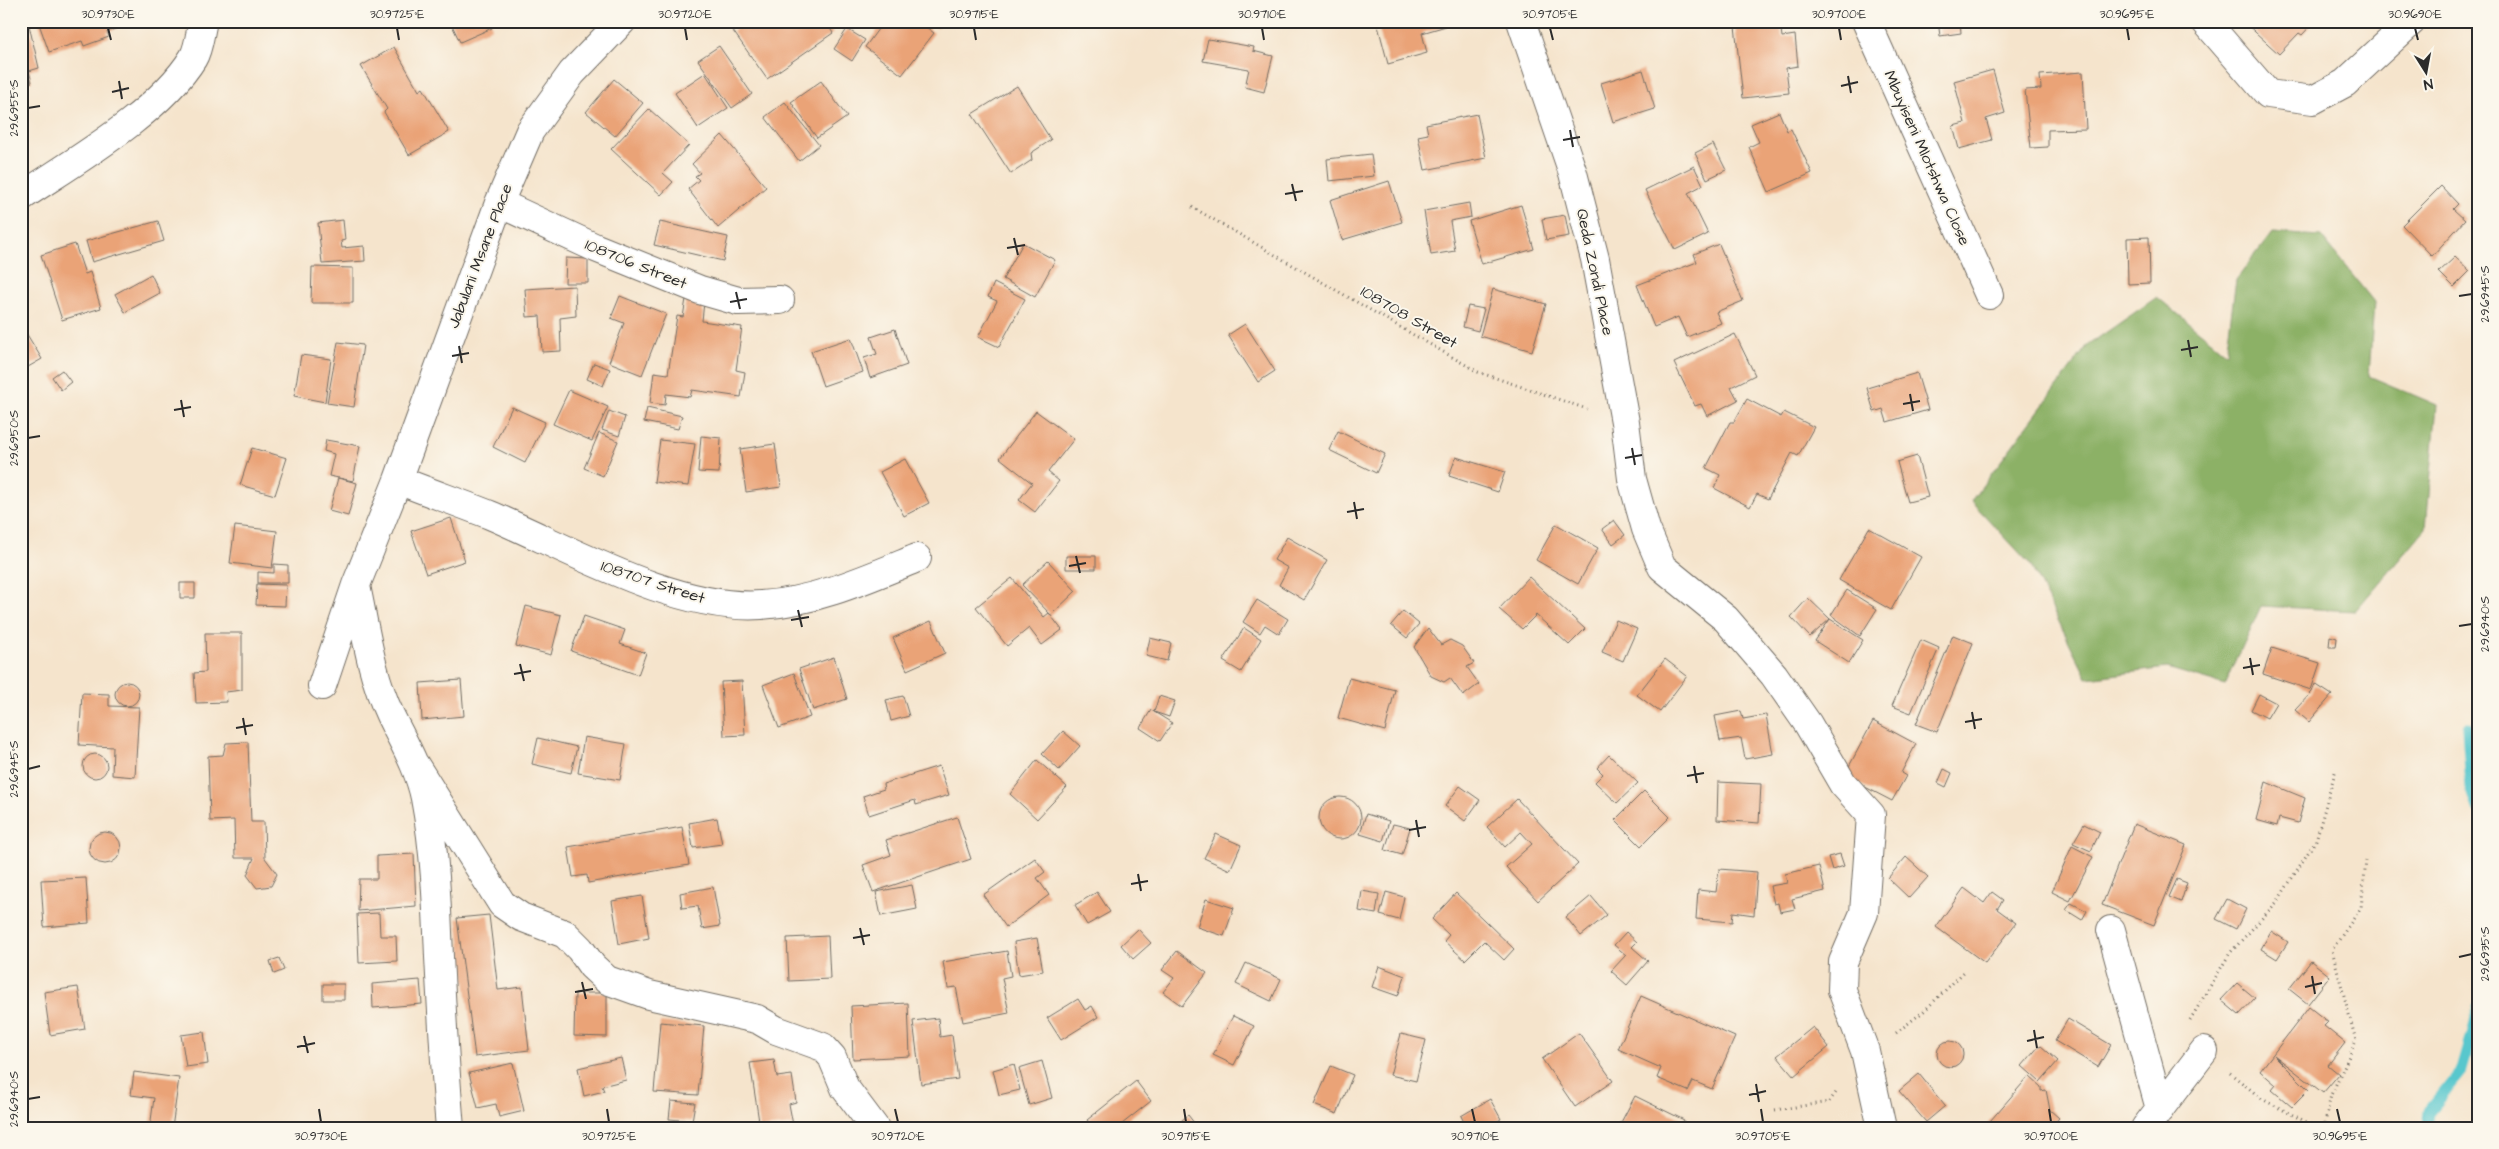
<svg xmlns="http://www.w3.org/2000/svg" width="2499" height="1149" font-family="'Architects Daughter',sans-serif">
	<rect width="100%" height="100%" fill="#fbf7ec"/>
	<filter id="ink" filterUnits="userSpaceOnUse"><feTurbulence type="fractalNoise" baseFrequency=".02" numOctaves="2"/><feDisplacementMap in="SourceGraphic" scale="10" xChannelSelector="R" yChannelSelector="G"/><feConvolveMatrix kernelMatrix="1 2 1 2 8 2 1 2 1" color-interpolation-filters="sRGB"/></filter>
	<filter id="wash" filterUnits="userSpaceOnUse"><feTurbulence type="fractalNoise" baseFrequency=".0096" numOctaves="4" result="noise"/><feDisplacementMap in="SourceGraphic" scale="20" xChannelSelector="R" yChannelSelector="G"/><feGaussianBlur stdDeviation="1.12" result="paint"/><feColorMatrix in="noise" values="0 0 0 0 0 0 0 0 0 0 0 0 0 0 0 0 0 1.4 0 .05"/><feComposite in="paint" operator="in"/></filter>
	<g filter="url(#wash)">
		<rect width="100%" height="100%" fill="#f5e4cc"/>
		<path fill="#8cb166" stroke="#5c6e48" d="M2272 233 2321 236 2374 302 2369 376 2437 405 2426 528 2355 611 2261 606 2225 685 2167 668 2087 678 2030 564 1971 501 2088 345 2157 297 2226 353 2236 280Z"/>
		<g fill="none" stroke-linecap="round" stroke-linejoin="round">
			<path stroke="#59c7cd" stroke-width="11" d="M2467 727 2471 787 2478 808
				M2427 1128 2429 1111 2462 1070 2473 1032 2478 1007"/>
		</g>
		<g id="blocks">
			<path fill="#eaa377" d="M21 21H28L39 68 29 71 32 82 21 84Z
				M38 21H118L120 27 107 32 109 37 84 46 82 41 49 52Z
				M450 21H490L492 28 460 42Z
				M747 21H825L833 33 767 79 733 31Z
				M884 21H918L934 33 902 75 865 47Z
				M929 21H943L937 28Z
				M1445 21 1446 26 1422 33 1427 53 1388 64 1377 22Z
				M1773 21H1780L1782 37 1795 35 1798 66 1786 68 1789 93 1743 98 1735 26Z
				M1938 21H1960L1961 33 1940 36Z
				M1982 21H2003L2004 25 1983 28Z
				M2243 21H2315L2302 35 2299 33 2279 54Z
				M847 29 865 40 852 61 834 49Z
				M1208 39 1254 47 1253 51 1273 56 1264 92 1245 87 1249 69 1203 61Z
				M719 46 752 94 732 108 698 60Z
				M394 47 419 91 423 88 449 132 409 155 384 112 387 109 361 66Z
				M1643 70 1655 109 1613 122 1601 83Z
				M1993 70 2005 113 1986 119 1992 140 1959 149 1953 126 1965 123 1954 81Z
				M2083 72 2086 129 2048 130V147L2031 148 2025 90 2041 89 2040 75Z
				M705 73 728 108 698 128 675 93Z
				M614 79 643 103 615 136 586 112Z
				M821 81 847 117 817 138 791 102Z
				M1017 86 1051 140 1031 153 1032 160 1011 174 972 114Z
				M785 102 819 145 799 161 765 117Z
				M649 109 689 145 663 173 673 182 661 195 611 149Z
				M1779 112 1787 131 1791 129 1812 173 1769 192 1749 147 1759 142 1751 124Z
				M1477 114 1486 158 1425 170 1418 136 1428 134 1426 124Z
				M722 135 766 187 718 228 688 189 699 180 695 176 700 173 692 164Z
				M1713 144 1726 170 1707 179 1695 153Z
				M1371 154 1374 176 1329 181 1327 159Z
				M1694 166 1703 185 1688 193 1708 234 1675 250 1645 190Z
				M1389 181 1402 222 1342 240 1330 200Z
				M2441 186 2458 204 2453 209 2465 220 2432 256 2402 225Z
				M1469 203 1471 217 1450 221 1455 251 1431 255 1424 211Z
				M1521 205 1534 249 1482 264 1469 221Z
				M1565 215 1569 236 1546 240 1542 219Z
				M343 220 345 240 341 241 342 248 364 246 365 261 322 264 318 223Z
				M158 221 164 241 92 262 86 241Z
				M660 222 728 237 723 261 654 245Z
				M2149 237 2150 283 2128 284 2127 238Z
				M1023 243 1055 260 1035 297 1003 279Z
				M75 244 85 274 90 272 101 308 62 320 41 255Z
				M1719 244 1743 301 1716 312 1721 323 1687 337 1678 317 1654 327 1637 285 1697 262 1694 254Z
				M2455 257 2470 271 2454 287 2439 272Z
				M566 258 588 259V283H565Z
				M312 267 353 268V303H311Z
				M151 274 160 293 125 312 115 294Z
				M994 283 1025 299 999 347 978 337 997 301 988 297Z
				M575 286 576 316 560 318 561 351 542 352 540 316 527 317 525 289Z
				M1493 289 1546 304 1532 351 1480 336Z
				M620 296 666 314 642 375 609 362 624 323 611 318Z
				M686 299 704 302 702 321 742 327 736 370 745 372 741 397 692 390 690 397 666 394 665 405 650 403 654 372 668 374 677 316 683 317Z
				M1468 306 1484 309 1478 331 1463 327Z
				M1245 324 1275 371 1258 382 1228 335Z
				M23 328 42 359 21 371V329Z
				M895 329 907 365 870 378 864 358 877 354 871 337Z
				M1735 334 1755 375 1731 387 1738 400 1707 416 1701 404 1695 406 1674 363Z
				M851 338 863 372 823 386 811 351Z
				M338 342 363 345 354 407 327 403Z
				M301 355 331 359 325 402 294 396Z
				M594 363 610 369 603 386 587 379Z
				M62 370 71 382 61 390 52 377Z
				M1917 373 1928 410 1887 422 1883 409 1874 412 1867 388Z
				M569 390 608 407 592 441 553 424Z
				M1747 399 1781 417 1784 412 1814 427 1798 456 1792 453 1768 499 1757 494 1750 507 1714 488 1720 475 1706 468 1730 422H1734Z
				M512 407 545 422 525 463 493 447Z
				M647 408 682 416 678 429 644 422Z
				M609 411 625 417 619 436 602 430Z
				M1036 411 1074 439 1048 472 1059 481 1035 512 1019 500 1032 483 1000 458Z
				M1338 431 1385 454 1376 473 1329 450Z
				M599 433 618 441 603 476 584 468Z
				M701 436 721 438 719 473 698 472Z
				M326 440 360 446 353 481 329 476 334 454 324 451Z
				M660 440 695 444 688 486 654 482Z
				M775 444 781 487 746 492 740 449Z
				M252 448 287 458 275 495 240 485Z
				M1917 456 1928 497 1908 502 1897 462Z
				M1456 457 1505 472 1498 492 1449 476Z
				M905 459 929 503 904 516 880 472Z
				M338 478 357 483 348 516 329 511Z
				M451 518 465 561 426 574 411 531Z
				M1614 520 1625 535 1613 544 1602 529Z
				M1556 524 1598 548 1578 584 1536 560Z
				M235 526 277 531 272 568 230 563Z
				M1869 528 1921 557 1891 610 1839 580Z
				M1287 537 1327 560 1304 600 1279 585 1288 568 1274 560Z
				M1066 556H1096V569H1066Z
				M1048 561 1076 591 1051 615 1022 585Z
				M274 564 288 565V583H258V572L274 573Z
				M1529 577 1585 629 1569 645 1536 615 1522 629 1499 609Z
				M1012 578 1044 617 1049 613 1062 630 1042 645 1029 628 1007 646 976 607Z
				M180 583H195V598H180Z
				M257 584 286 585 285 606 256 605Z
				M1847 590 1877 609 1860 636 1831 615Z
				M1808 598 1830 619 1810 637 1791 617Z
				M1257 600 1288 619 1279 634 1265 625 1260 633 1243 622Z
				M526 606 561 615 551 655 516 646Z
				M1403 611 1419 624 1407 638 1391 625Z
				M584 616 625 630 620 644 646 653 638 675 571 651Z
				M1830 619 1863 640 1849 663 1815 641Z
				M1616 620 1637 629 1623 661 1602 652Z
				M931 621 945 653 907 670 893 638Z
				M1244 628 1261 639 1241 672 1223 661Z
				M1428 628 1441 645 1450 640 1462 646 1474 663 1467 667 1479 684 1463 696 1450 678 1444 682 1431 676 1414 647Z
				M205 633H242V690L226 692 227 702 196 703 194 673 206 672Z
				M1953 635 1973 643 1937 732 1916 724Z
				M2330 636 2337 638 2336 647H2329Z
				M1150 638 1171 643 1167 661 1146 656Z
				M1921 640 1939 648 1911 713 1892 706Z
				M2272 648 2320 663 2311 690 2263 674Z
				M834 657 847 699 813 710 799 669Z
				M1665 659 1687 676 1660 712 1637 695Z
				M794 673 810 717 779 728 763 685Z
				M1349 678 1395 690 1385 731 1338 718Z
				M461 680 464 716 422 720 420 683Z
				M742 681 745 735 724 736 721 682Z
				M115 694a12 12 0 1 1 24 0a12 12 0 1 1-24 0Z
				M2315 684 2332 695 2309 722 2295 710 2312 692Z
				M82 693 109 694V706L139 707 135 777 112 775 113 747 79 745Z
				M2259 694 2276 703 2267 718 2251 710Z
				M903 696 909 716 891 721 886 700Z
				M1159 696 1175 701 1169 717 1154 712Z
				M1151 710 1172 723 1160 741 1140 728Z
				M1741 711 1743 719 1766 715 1773 754 1745 759 1741 738 1720 741 1715 716Z
				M1873 721 1916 744 1901 773 1906 776 1892 801 1844 776Z
				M1063 731 1080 746 1059 770 1042 754Z
				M584 737 626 744 620 780 578 773Z
				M538 738 577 747 571 773 532 764Z
				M248 742 251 822H264L265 858 277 874 271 886 257 888 247 875 254 858H235L234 820 210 821 208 756 223 755 226 743Z
				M83 766a12 12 0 1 1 24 0a12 12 0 1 1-24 0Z
				M1609 755 1638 783 1617 803 1595 782 1603 774 1597 768Z
				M1037 760 1067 787 1037 819 1010 794Z
				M939 766 949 795 916 805 915 800 869 815 863 796 884 789 883 784Z
				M1944 769 1952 773 1946 787 1938 783Z
				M1718 782 1761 784 1759 823 1717 820Z
				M2266 782 2305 798 2298 823 2279 818 2277 826 2256 820Z
				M1460 786 1480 800 1465 821 1445 806Z
				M1644 791 1670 817 1641 846 1615 820Z
				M1319 818a21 21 0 1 1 42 0a21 21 0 1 1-42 0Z
				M1517 799 1578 864 1538 901 1506 867 1532 844 1521 832 1505 847 1487 827Z
				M1366 814 1389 821 1383 841 1360 834Z
				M957 817 971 859 873 892 863 865 891 855 886 840Z
				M717 818 722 844 693 848 689 823Z
				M1393 824 1410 828 1402 855 1385 850Z
				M2084 824 2100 832 2091 851 2073 843Z
				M2134 824 2186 845 2154 925 2102 905Z
				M682 827 689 865 588 883 587 875 573 877 568 847Z
				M89 848a16 16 0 1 1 32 0a16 16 0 1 1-32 0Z
				M1216 834 1241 845 1230 870 1204 858Z
				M2072 846 2093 857 2070 901 2052 892Z
				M414 854 416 906 358 911 359 879H377V856Z
				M1840 854 1844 866 1832 870 1828 857Z
				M1906 857 1928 877 1909 898 1888 878Z
				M1035 858 1045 872 1037 878 1049 895 1006 927 983 895Z
				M1819 866 1825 891 1792 899 1795 909 1780 912 1778 903 1774 904 1770 886 1787 883 1785 874Z
				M1719 869 1757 872 1754 915 1733 912 1732 922 1696 919 1698 890 1716 892Z
				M86 878 89 923 44 927 41 880Z
				M2177 879 2187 883 2181 902 2169 897Z
				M912 885 917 909 881 916 876 892Z
				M713 887 720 926 702 929 698 906 682 908 680 893Z
				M1964 888 1984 903 1992 892 2003 900 1997 909 2016 923 1985 963 1936 927Z
				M1362 891 1379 894 1376 914 1359 911Z
				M1097 892 1110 912 1087 925 1075 905Z
				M1386 892 1404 897 1399 920 1380 915Z
				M1456 893 1514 949 1504 960 1484 941 1465 960 1444 941 1449 935 1432 919Z
				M642 896 649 938 619 944 612 901Z
				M1591 896 1607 915 1581 936 1566 917Z
				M1206 899 1234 908 1224 936 1197 927Z
				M2227 899 2246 909 2236 929 2216 919Z
				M2071 903 2087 911 2082 920 2066 910Z
				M379 913 380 936H396L397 961 359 963 357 914Z
				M489 915 498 990 522 987 529 1050 475 1057 457 918Z
				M1138 929 1151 943 1133 959 1121 945Z
				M2271 931 2288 942 2277 959 2261 949Z
				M1626 932 1637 942 1632 947 1648 961 1627 985 1611 971 1626 955 1614 945Z
				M828 936 830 979 789 981 787 938Z
				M1037 938 1043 971 1019 975 1014 942Z
				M1007 951 1011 976 1002 978 1009 1013 963 1022 956 987 948 988 943 962Z
				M1177 951 1207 973 1182 1006 1163 992 1174 978 1162 970Z
				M279 958 284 970 274 974 270 961Z
				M2311 961 2330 976 2308 1004 2289 989Z
				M1246 963 1281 979 1271 1001 1236 984Z
				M1379 966 1405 976 1398 996 1372 987Z
				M420 980 422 1004 373 1008 372 984Z
				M2237 983 2255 998 2239 1015 2221 1000Z
				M323 984H344V1000H323Z
				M78 987 85 1029 50 1035 44 992Z
				M575 993H607V1037L574 1036Z
				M1641 996 1735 1037 1712 1089 1693 1081 1688 1091 1657 1078 1661 1068 1618 1049Z
				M1078 999 1085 1010 1092 1006 1098 1017 1061 1040 1047 1018Z
				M908 1003 910 1056 853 1059 851 1006Z
				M2309 1007 2328 1022 2324 1026 2345 1043 2328 1065 2339 1074 2323 1093 2274 1055 2309 1090 2292 1107 2272 1090 2276 1085 2260 1071Z
				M1233 1016 1254 1026 1234 1065 1213 1055Z
				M938 1018 940 1037 952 1035 958 1079 921 1084 913 1021Z
				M2068 1019 2111 1045 2098 1067 2055 1041Z
				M660 1022 704 1026 698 1095 654 1092Z
				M1813 1027 1829 1047 1794 1076 1777 1056Z
				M204 1032 208 1064 186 1067 181 1035Z
				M1579 1033 1613 1081 1575 1107 1542 1059Z
				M1401 1034 1426 1040 1416 1081 1390 1075Z
				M1937 1054a13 13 0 1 1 26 0a13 13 0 1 1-26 0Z
				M2040 1045 2058 1061 2040 1082 2022 1066Z
				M621 1058 626 1080 602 1086 604 1091 584 1096 578 1068Z
				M774 1060 777 1077 792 1075 796 1102 789 1104 793 1125 760 1128 750 1063Z
				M1042 1061 1052 1098 1029 1105 1019 1068Z
				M513 1063 524 1111 499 1117 496 1104 478 1108 469 1073Z
				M1014 1064 1020 1090 999 1095 993 1070Z
				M1331 1066 1353 1075 1337 1114 1314 1105Z
				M134 1072 179 1078 172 1128H150L154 1098 131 1095Z
				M1919 1074 1945 1106 1926 1122 1899 1091Z
				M2029 1076 2041 1087V1091L2046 1090 2050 1110 2059 1118 2053 1125 2056 1128H1984Z
				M1136 1081 1151 1101 1117 1128H1093L1087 1120Z
				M1635 1096 1684 1120 1680 1128H1618Z
				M1490 1099 1501 1119 1486 1128H1467L1461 1116Z
				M671 1101 695 1103 692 1121 669 1119Z
				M1188 1115 1198 1128H1173Z"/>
		</g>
	</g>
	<g filter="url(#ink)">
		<use href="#blocks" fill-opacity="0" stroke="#726c63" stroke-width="1"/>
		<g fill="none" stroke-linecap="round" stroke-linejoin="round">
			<g stroke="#726c63" stroke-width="30">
				<path id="minor" d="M1521 21 1573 173 1595 259 1625 422 1632 479 1646 529 1662 567 1726 619 1774 675 1808 724 1843 784 1871 815 1864 913 1843 962 1842 990 1865 1051 1882 1128
					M1866 21 1989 295
					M2205 21 2268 94 2313 100 2345 83 2412 21
					M21 197C75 161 159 113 193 58 199 48 200 32 203 21
					M499 203 596 248 700 290 738 301 780 300
					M398 480C428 492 460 503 490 515 568 548 676 611 761 605 815 602 868 578 917 558
					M356 586C365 628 371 675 390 715 403 742 419 768 425 798 435 850 437 904 439 957 442 1014 445 1071 450 1128
					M322 686 356 585 398 480 499 203 530 131 572 73 622 21
					M415 765 502 904 521 917 565 934 580 949 592 966 607 980 649 995 757 1019 776 1030 823 1047 832 1057 845 1088 875 1128
					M2111 930 2160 1109
					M2145 1128 2204 1051"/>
			</g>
			<path stroke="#726c63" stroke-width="3" stroke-dasharray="1 4" stroke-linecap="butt" d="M1192 207 1478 372 1587 409
				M2190 1020 2230 953 2277 902 2316 840 2336 769
				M1896 1033 1924 1011 1966 970
				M2230 1073 2262 1099 2318 1128
				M1775 1110 1829 1102 1838 1090
				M2324 1128 2331 1095 2356 1041 2332 950 2361 908 2366 861"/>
			<use href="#minor" stroke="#fff" stroke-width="28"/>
		</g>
	</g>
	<path fill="none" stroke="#2b2b2b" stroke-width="2" d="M108 28 111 40M397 28 399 40M685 28 687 40M974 28 976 40M1262 28 1264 40M1550 28 1553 40M1839 28 1841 40M2127 28 2129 40M2415 28 2418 40M1848 76 1851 93M119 81 122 99M1841 86 1858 82M112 92 129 88M28 108 40 106M1570 130 1573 147M1563 140 1580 137M1292 184 1296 201M1285 194 1303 191M1014 238 1018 255M1007 248 1025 245M736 292 740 309M2459 296 2472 294M730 302 747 299M2188 340 2191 357M459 346 462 363M2181 350 2198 347M452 356 469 353M1910 394 1913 411M181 400 184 417M1903 404 1920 401M174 410 191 407M28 438 40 436M1632 448 1635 465M1625 458 1642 455M1354 502 1357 519M1347 512 1364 509M1076 556 1080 573M1069 566 1086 563M798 610 802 627M791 620 809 617M2459 626 2472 624M2250 658 2253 675M520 664 524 681M2243 668 2260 665M514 674 531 671M1972 712 1975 729M243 718 246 735M1965 722 1982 719M236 728 253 725M1694 766 1697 783M28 769 40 766M1687 776 1704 773M1416 820 1419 837M1409 830 1426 827M1138 874 1141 891M1131 884 1148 881M860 928 864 945M853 938 870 935M2459 957 2472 954M2312 976 2315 994M582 982 586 999M2305 987 2322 983M575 992 593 989M2034 1030 2037 1048M304 1036 308 1053M2027 1041 2044 1037M297 1047 315 1043M1756 1084 1759 1102M1749 1095 1766 1091M28 1099 40 1097M319 1109 321 1122M607 1109 609 1122M895 1109 898 1122M1184 1109 1186 1122M1472 1109 1475 1122M1761 1109 1763 1122M2049 1109 2051 1122M2337 1109 2340 1122"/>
	<g text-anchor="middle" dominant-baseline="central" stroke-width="4" stroke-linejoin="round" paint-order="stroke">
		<g font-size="16" fill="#2b2b2b" stroke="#fbf7ec">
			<text transform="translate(1927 158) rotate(66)">Mbuyiseni Mlotshwa Close</text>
			<text transform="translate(480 256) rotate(-69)">Jabulani Msane Place</text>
			<text transform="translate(636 264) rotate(22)">108706 Street</text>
			<text transform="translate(1595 272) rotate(78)">Qeda Zondi Place</text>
			<text transform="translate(1409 317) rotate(30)">108708 Street</text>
			<text transform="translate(653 582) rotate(18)">108707 Street</text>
		</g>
	</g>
	<rect width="2499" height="1149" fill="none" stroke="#fbf7ec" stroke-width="55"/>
	<g transform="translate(2426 72) rotate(169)" stroke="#fbf7ec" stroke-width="4" paint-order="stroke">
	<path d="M0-4L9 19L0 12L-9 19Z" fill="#2b2b2b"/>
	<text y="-8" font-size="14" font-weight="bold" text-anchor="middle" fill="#2b2b2b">N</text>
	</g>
	<rect x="28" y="28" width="2444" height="1094" fill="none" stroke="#2b2b2b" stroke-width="2"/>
	<g font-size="12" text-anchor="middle" fill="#2b2b2b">
		<text x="108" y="18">30.9730°E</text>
		<text x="397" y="18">30.9725°E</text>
		<text x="685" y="18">30.9720°E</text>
		<text x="974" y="18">30.9715°E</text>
		<text x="1262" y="18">30.9710°E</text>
		<text x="1550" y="18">30.9705°E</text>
		<text x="1839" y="18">30.9700°E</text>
		<text x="2127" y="18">30.9695°E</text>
		<text x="2415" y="18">30.9690°E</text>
		<text transform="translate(14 108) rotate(-90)" y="4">29.6955°S</text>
		<text transform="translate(2485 294) rotate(-90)" y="4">29.6945°S</text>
		<text transform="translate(14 438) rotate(-90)" y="4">29.6950°S</text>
		<text transform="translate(2485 624) rotate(-90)" y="4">29.6940°S</text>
		<text transform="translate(14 769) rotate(-90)" y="4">29.6945°S</text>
		<text transform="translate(2485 954) rotate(-90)" y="4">29.6935°S</text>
		<text transform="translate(14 1099) rotate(-90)" y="4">29.6940°S</text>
		<text x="321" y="1140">30.9730°E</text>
		<text x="609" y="1140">30.9725°E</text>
		<text x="898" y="1140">30.9720°E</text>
		<text x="1186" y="1140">30.9715°E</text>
		<text x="1475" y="1140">30.9710°E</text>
		<text x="1763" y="1140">30.9705°E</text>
		<text x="2051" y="1140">30.9700°E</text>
		<text x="2340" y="1140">30.9695°E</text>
	</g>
</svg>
